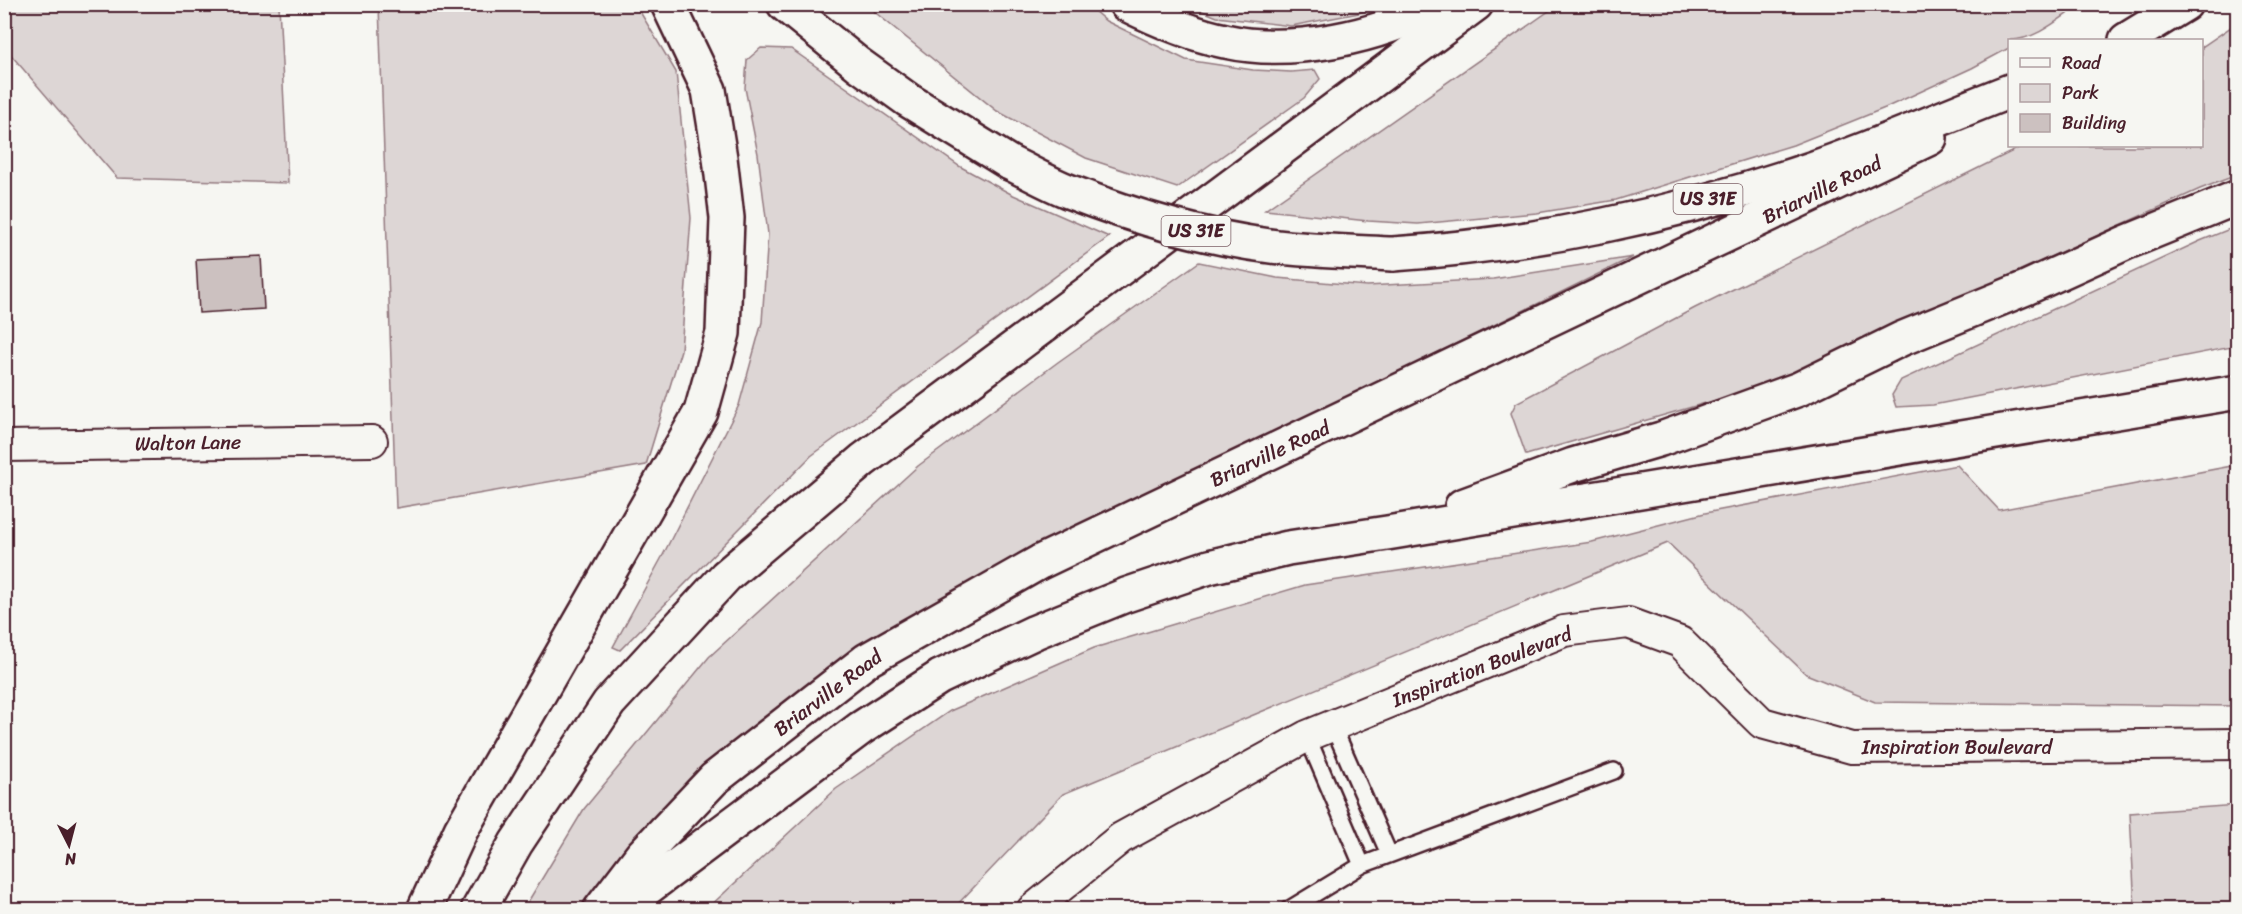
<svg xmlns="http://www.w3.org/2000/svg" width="2242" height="914" font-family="Sriracha,sans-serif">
	<rect width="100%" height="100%" fill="#f6f6f2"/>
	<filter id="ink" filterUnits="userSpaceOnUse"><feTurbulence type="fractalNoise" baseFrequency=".0167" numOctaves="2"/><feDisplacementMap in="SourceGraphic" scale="12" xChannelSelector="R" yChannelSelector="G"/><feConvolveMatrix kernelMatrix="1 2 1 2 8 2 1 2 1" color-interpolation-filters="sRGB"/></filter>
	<g filter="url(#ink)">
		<path fill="#ddd6d5" stroke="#947a80" stroke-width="1.5" d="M1559 4H2080V5C2059 19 2036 40 2010 40L2009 48 1972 68 1885 108 1793 145 1616 200 1537 213 1418 224 1368 221 1265 210Z
			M4 5H279L288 183 117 178 5 48Z
			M379 5H636L676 72 691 218 681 350 646 465 396 508Z
			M866 5H1087L1106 21 1186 60 1253 70 1291 72 1315 70 1320 79 1304 98 1177 188 1086 158 997 111Z
			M1188 5 1381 4V5L1359 13 1291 26 1217 17Z
			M2237 23V175L2200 189 1802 369 1723 398 1526 455 1511 413 1516 403 1695 308 2023 146H2202V47Z
			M761 48 791 49 959 166 1011 194 1109 237 811 456 620 650 613 647 662 557 739 405 762 322 768 234 758 154 745 88 747 60Z
			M2237 226V346L1933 405 1896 407 1892 395 1901 380 2200 241Z
			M1633 257 977 578 871 645 589 909 523 910 584 809 709 657 918 466 1058 362 1199 262 1277 278 1367 286 1493 279Z
			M1957 465 1999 510 2237 465V706L1875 702 1806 674 1668 543 1063 794 953 909H707L836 789 950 711 1094 648 1305 585 1592 542 1705 513Z
			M2237 805V909H2135L2130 813Z"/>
		<path fill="#ccc1c0" stroke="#4a1f2b" stroke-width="1.5" d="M261 256 264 309 199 313 196 259Z"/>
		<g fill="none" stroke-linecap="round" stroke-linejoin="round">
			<g stroke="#4a1f2b" stroke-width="20">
				<path id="service" d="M1333 726 1389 854
					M1307 736 1362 865
					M1288 910 1362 865 1614 771"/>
			</g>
			<g stroke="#4a1f2b" stroke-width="34">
				<path id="minor" d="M4 446 372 441
					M1032 910 1121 838 1307 736 1564 631 1628 623 1680 642 1762 723 1852 748 2238 744"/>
			</g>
			<g stroke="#4a1f2b" stroke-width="38">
				<path id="secondary" d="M478 910 516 843 609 703 726 576 863 460 1476 4
					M600 910 642 855 714 779 867 660 1040 562 1930 138"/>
			</g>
			<g stroke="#4a1f2b" stroke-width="38">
				<path id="motorway" d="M784 4 858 64 908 100 1010 163
					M1126 4C1158 20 1190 34 1225 41 1291 56 1380 37 1438 4
					M2126 40 2185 4
					M1393 254C1532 245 1679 214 1811 169 1878 146 1943 117 2010 91
					M1462 506 1573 465 1661 439 1799 389 1901 339 2026 288 2125 243 2238 197
					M424 910 461 830 701 412 723 333 727 218 720 158 709 90 668 4
					M618 910 861 728 940 677 1035 632 1126 595 1209 567 1288 548 1387 533 2238 392"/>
			</g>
			<use href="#service" stroke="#f6f6f2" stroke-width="15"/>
			<use href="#minor" stroke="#f6f6f2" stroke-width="30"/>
			<use href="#secondary" stroke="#f6f6f2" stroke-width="33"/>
			<use href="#motorway" stroke="#f6f6f2" stroke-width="33"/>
			<g stroke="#4a1f2b" stroke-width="38" stroke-linecap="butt">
				<path id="motorway-bridge" d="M1010 163C1029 172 1048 183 1068 191 1132 216 1202 237 1270 246 1311 251 1352 252 1393 254"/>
			</g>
			<use href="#motorway-bridge" stroke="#f6f6f2" stroke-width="33"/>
		</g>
	</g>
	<g text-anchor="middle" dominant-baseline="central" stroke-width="4.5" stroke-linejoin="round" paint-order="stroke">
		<g fill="#f6f6f2" stroke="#7e6067" stroke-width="1.5">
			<rect x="1673.5" y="184" width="69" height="30" rx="4.5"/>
			<rect x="1161.5" y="216" width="69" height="30" rx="4.5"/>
		</g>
		<g font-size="18" font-weight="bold" fill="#4a1f2b">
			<text x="1708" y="199">US 31E</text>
			<text x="1196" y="231">US 31E</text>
		</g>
		<g font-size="20" fill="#4a1f2b" stroke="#f6f6f2">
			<text transform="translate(1822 190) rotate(-26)">Briarville Road</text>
			<text transform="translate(188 443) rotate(-1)">Walton Lane</text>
			<text transform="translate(1270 454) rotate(-25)">Briarville Road</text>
			<text transform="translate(1482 667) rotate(-21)">Inspiration Boulevard</text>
			<text transform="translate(828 693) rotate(-37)">Briarville Road</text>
			<text x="1957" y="747">Inspiration Boulevard</text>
		</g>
	</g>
	<rect width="2242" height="914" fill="none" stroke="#f6f6f2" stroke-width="24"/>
	<rect x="12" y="12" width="2218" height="890" fill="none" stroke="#4a1f2b" stroke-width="2" filter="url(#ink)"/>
	<rect x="2008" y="39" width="195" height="108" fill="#f6f6f2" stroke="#b1a0a2" stroke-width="1.5"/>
	<rect x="2020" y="58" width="30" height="9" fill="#f6f6f2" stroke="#b1a0a2" stroke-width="1.5"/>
	<text x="2062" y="69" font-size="18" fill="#4a1f2b">Road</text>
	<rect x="2020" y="84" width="30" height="18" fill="#ddd6d5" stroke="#b1a0a2" stroke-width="1.5"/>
	<text x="2062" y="99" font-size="18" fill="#4a1f2b">Park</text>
	<rect x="2020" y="114" width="30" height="18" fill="#ccc1c0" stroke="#b1a0a2" stroke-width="1.5"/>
	<text x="2062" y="129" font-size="18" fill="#4a1f2b">Building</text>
	<g transform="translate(69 845) rotate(174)" stroke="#f6f6f2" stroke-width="4.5" paint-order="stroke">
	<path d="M0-4.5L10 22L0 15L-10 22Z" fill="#4a1f2b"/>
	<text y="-9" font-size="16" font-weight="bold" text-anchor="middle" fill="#4a1f2b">N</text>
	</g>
</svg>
